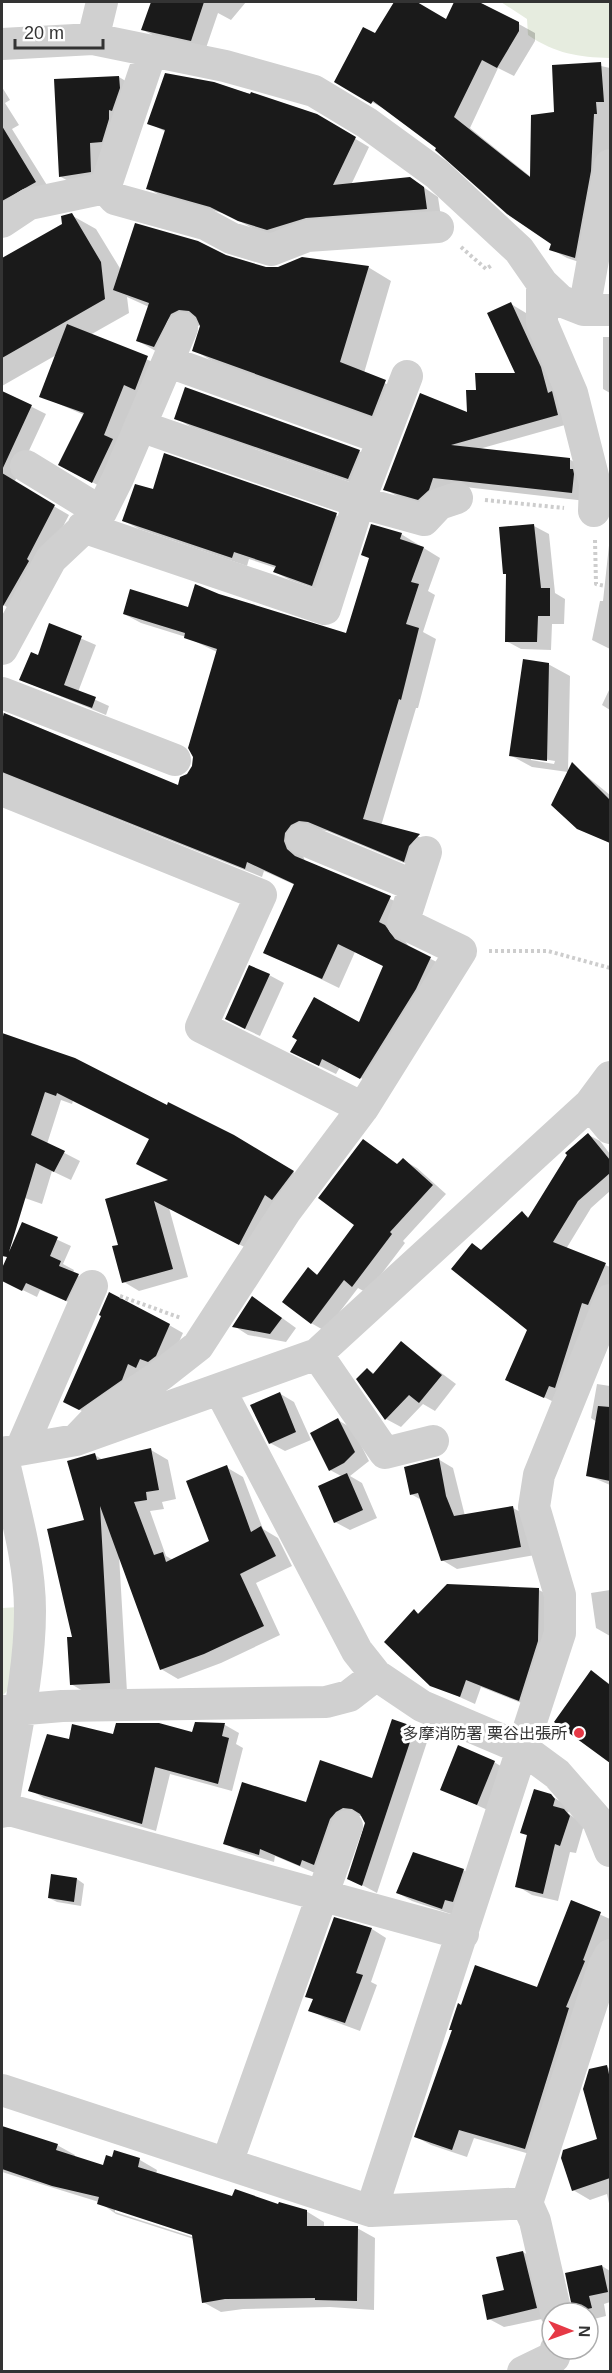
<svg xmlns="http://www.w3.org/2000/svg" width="612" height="2373" font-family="Helvetica,'Noto Sans JP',sans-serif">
	<rect width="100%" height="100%" fill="#fff"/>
	<path fill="#e6ecdf" d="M501 2H610V58C578 57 556 54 528 35L527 19Z
		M19 1607 12 1686 2 1696V1608Z"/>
	<path fill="#0003" fill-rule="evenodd" d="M176 2H246L231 20 218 13 206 48 158 38 143 30Z
		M396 2H414L447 21 456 2H479L535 33V41L514 76 498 68 470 128 531 177 556 113 592 64 610 68V166L591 266 567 258 551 249 553 244 439 148 388 111 336 82 376 35Z
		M166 75 260 96 317 116 369 147 351 185 410 178 438 197 441 217 283 238 254 229 226 214 162 197 148 188 166 132 149 123Z
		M119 77 134 86 106 180 76 185 61 177Z
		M2 87 10 100 5 103 19 125 12 129 50 190 2 220Z
		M71 215 96 229 121 270 225 257 266 269 368 267 391 281 364 373 409 395 396 428 217 364 194 350 201 324 161 354 138 341 149 307 127 297 129 313 90 335 162 366 107 490 75 473 84 415 41 396 58 354 2 386V259L63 225Z
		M511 304 526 313 572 423 479 449 569 459 584 468 586 501 448 485 434 507 400 498 385 489 468 415 477 391 517 374Z
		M603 337H610V393L603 389Z
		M2 392 46 414 14 483 69 515 41 569 10 609 2 604Z
		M176 418 359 451 374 460 364 487 191 427Z
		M154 491 336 515 351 523 327 593 290 580 275 572 276 568 249 559 247 566 139 529 124 521Z
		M534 526 549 534 555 593 565 599 564 624H552L551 650 521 649 506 641 508 575 505 573Z
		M401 534 440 558 428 591 435 595 423 632 436 639 418 708H416L381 826 419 837 435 847 421 870 327 831 317 830 301 851 305 861 408 907 402 937 410 948 448 968 378 1087 340 1067 336 1074 309 1061 360 1024 385 967 355 952 339 988 265 952 295 885 264 871 262 877 2 774V712L179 787 193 766 217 652 186 637 141 623 124 614 189 609 218 595 347 635Z
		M610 536V649L592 640 600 601H603Z
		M50 625 96 645 78 692 109 706 106 715 21 680 39 657Z
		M548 664 570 676 568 772 532 767 510 755ZM531 757 555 761 554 764 531 760Z
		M610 688V710L602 705Z
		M573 765 610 795V843L578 828Z
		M269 975 284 983 260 1036 241 1027Z
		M2 1034 72 1059 251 1146 308 1181 256 1253 169 1208 188 1277 139 1291 124 1282 120 1246 107 1200 171 1181 150 1139 73 1101 72 1104 61 1100 47 1144 80 1161 71 1180 52 1171 42 1204 2 1190Z
		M587 1134 600 1141 610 1154V1191L591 1208 566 1249 610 1267V1290L558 1404 507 1379 529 1329 473 1245 483 1251 522 1213 530 1218 569 1155 567 1153Z
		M363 1140 398 1165 403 1160 417 1168 446 1194 403 1241 405 1243 367 1293 358 1288 325 1331 311 1323 308 1269 318 1275 356 1224Z
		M23 1224 71 1246 63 1264 74 1270 73 1273 92 1284 80 1307 40 1290 37 1297 2 1280V1272Z
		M267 1307 296 1328 286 1342 248 1335 234 1326Z
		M169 1325 183 1333 169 1364 94 1417 78 1409Z
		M401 1343 456 1384 435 1411 423 1404 401 1427 386 1419 358 1380 368 1370 375 1374Z
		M597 1384 610 1386V1485L587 1475 597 1422 591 1418Z
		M279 1393 294 1402 311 1440 285 1451 270 1443Z
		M338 1420 353 1429 369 1461 350 1476 362 1483 377 1518 350 1530 335 1522 343 1477 330 1470Z
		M151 1450 168 1460 176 1499 162 1502 164 1509 150 1511 166 1556 173 1560 210 1542 226 1467 243 1477 263 1529 278 1538 292 1566 256 1583 280 1635 221 1663 178 1679 161 1669 119 1555 127 1692 88 1694 71 1684 86 1521 95 1455 103 1460Z
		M438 1459 453 1468 465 1516 513 1508 528 1516 535 1555 457 1569 442 1560 423 1501 411 1494Z
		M539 1590 554 1598 534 1708 481 1687 475 1704 431 1684 414 1611 420 1614Z
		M610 1590V1636L596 1628 591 1593Z
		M591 1672 610 1684V1760L604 1756Z
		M393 1720 429 1736 377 1893 349 1878 366 1823 363 1816H359L315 1873 275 1856 274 1862 239 1851 224 1843 307 1804 373 1780Z
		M196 1724 225 1725 239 1733 236 1744 243 1748 232 1791 170 1774 156 1831 44 1798 30 1790 70 1741 193 1733Z
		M494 1762 509 1771 492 1812 441 1789Z
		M550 1795 566 1805 570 1809 568 1813 584 1825 576 1853 570 1852 558 1901 532 1895 517 1886 528 1836 522 1833Z
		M463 1870 478 1879 457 1916 412 1901 398 1893Z
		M52 1876 77 1879 84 1884 81 1906 57 1902 49 1898Z
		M572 1902 610 1919V1936L540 2157 474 2138 467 2157 431 2145 416 2137 538 1989Z
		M372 1929 386 1938 371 1982 377 1985 360 2031 325 2018 310 2010 314 2000 307 1996Z
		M606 2066 610 2069V2208L607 2194 590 2200 573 2190 599 2140Z
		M2 2127 57 2145 75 2155 74 2158 104 2167 140 2160 157 2170 156 2174 233 2198 306 2211 324 2222V2227L357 2228 375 2238 374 2310 330 2307 243 2309 221 2312 203 2302 194 2239 116 2214 99 2202 2 2172ZM115 2209 200 2236 199 2239 115 2212Z
		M523 2252 538 2261 551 2317 504 2327 489 2319Z
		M602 2266 610 2271V2302L604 2304 606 2316 590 2320 588 2313 575 2311Z"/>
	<path fill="#1a1a1a" d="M151 2H204L191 41 141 30Z
		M394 2H417L446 19 454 2H479L519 22V31L497 68 482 60 454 117 530 177 531 115 554 112 552 65 601 62 604 102H596L597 114H594L591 171 575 258 549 250 551 244 507 214 435 150 436 148 373 101 371 104 334 82 363 27 375 33Z
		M165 73 214 82 250 94 251 92 317 114 356 137 333 185 410 177 424 187 427 209 306 218 267 230 238 221 210 207 146 189 165 130 147 124Z
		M119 76 120 88 112 111 109 110V119L102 142 90 143 91 172 59 177 54 79Z
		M2 126 36 182 2 201Z
		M72 213 101 262 105 299 2 358V258L62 224 61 216Z
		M135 223 198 241 226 255 266 267H278L302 257 369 266 340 362 386 380 372 416 192 351 200 326 196 317 189 311 179 310 171 314 154 347 136 341 149 303 113 290Z
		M511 302 541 367 548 393 552 391 558 415 451 445 570 458V469H573L574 474 572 493 433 478 429 490 418 500 383 490 420 393 467 412 466 390H476L475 373H515L487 313Z
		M67 324 148 356 135 390 124 385 104 435 113 439 92 483 58 465 84 413 39 397Z
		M185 387 360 450 348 479 174 419Z
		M2 391 32 405 2 470Z
		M164 453 337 513 312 586 273 572 276 566 234 552 232 558 122 521 135 484 153 489Z
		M2 473 55 505 27 559 29 561 2 608Z
		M371 524 402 533 400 539 424 547 411 582 419 584 406 624 419 628 401 700 399 699 363 819 420 834 409 846 404 862 308 822 299 821 291 825 285 833 284 841 287 849 295 856 391 896 379 922 385 925 395 939 431 957 416 989 360 1079 322 1059 319 1066 290 1052 297 1040 292 1037 314 997 359 1022 383 966 338 944 322 979 263 953 294 884 247 862 245 869 2 772V720L4 713 178 785 180 777 187 774 192 766 193 757 188 748 217 649 184 638 185 633 123 614 130 589 188 607 195 584 219 594 346 633 369 558 361 555Z
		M534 524 541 588H550V616H538L537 642H505L506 574H503L499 527Z
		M49 623 82 636 64 685 96 697 92 708 19 680 31 652 38 655Z
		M523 659 549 663 547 761 509 756Z
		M572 762 610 800V843L577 829 551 805Z
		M249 965 270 974 245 1029 225 1019Z
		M2 1033 75 1058 167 1105 168 1102 234 1135 294 1171 272 1200 265 1195 239 1245 154 1201 173 1269 122 1283 112 1246 118 1245 105 1199 168 1180 136 1164 149 1139 57 1093 56 1096 45 1092 31 1135 65 1151 54 1172 36 1163 9 1252 22 1222 58 1237 50 1256 61 1261 59 1266 79 1274 66 1301 26 1283 22 1291 2 1281V1268L7 1257 2 1256Z
		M588 1133 610 1160V1173L578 1201 553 1242 606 1263 588 1305 582 1303 555 1388 549 1386 544 1398 505 1380 527 1330 451 1269 472 1243 481 1250 522 1211 528 1218 567 1155 565 1153Z
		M363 1139 397 1164 403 1158 433 1185 390 1232 392 1234 352 1287 344 1280 311 1324 282 1302 308 1267 317 1275 354 1225 318 1198Z
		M109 1292 170 1324 156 1356 148 1362 140 1359 136 1368 128 1364 122 1380 79 1410 63 1402 101 1316 99 1315Z
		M252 1296 282 1318 270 1334 232 1327Z
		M401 1341 442 1375 419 1403 409 1395 385 1420 356 1379 367 1368 373 1374Z
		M280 1392 296 1432 269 1444 250 1405Z
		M598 1406 610 1407V1481L586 1476Z
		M338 1418 355 1452 344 1463 329 1471 310 1433Z
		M151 1448 159 1490 146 1492 147 1500 134 1502 154 1555 163 1552 166 1562 209 1541 186 1481 227 1465 251 1532 261 1526 276 1556 240 1574 264 1626 204 1654 160 1670 100 1506 110 1683 70 1685 67 1637H72L47 1529 84 1520 67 1461 95 1453 97 1460Z
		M439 1458 446 1496 454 1516 513 1506 521 1547 441 1561 418 1493 410 1495 404 1467Z
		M347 1473 363 1510 334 1523 318 1486Z
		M447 1584 539 1588 538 1641 519 1701 466 1680 460 1697 430 1686 384 1642 414 1609 418 1614Z
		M591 1670 610 1685V1763L554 1722Z
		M392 1719 415 1727 362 1886 347 1879 365 1823 360 1814 352 1809 343 1808 336 1812 330 1819 314 1865 302 1860 300 1866 260 1849 259 1855 223 1844 242 1782 306 1802 320 1760 372 1778Z
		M195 1722 225 1723 222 1736 229 1738 218 1784 155 1767 142 1824 28 1791 47 1734 69 1739 72 1724 113 1734 116 1723H159L192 1732Z
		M458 1745 495 1761 477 1805 440 1790Z
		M534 1789 551 1794 555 1799 553 1806 564 1809 570 1816 560 1846 555 1844 543 1894 515 1887 527 1835 520 1833Z
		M413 1852 464 1869 453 1902 445 1900 442 1909 396 1893Z
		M51 1874 77 1878 74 1902 48 1898Z
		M571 1900 601 1912 583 1960 585 1961 566 2007 569 2008 525 2149 459 2130 452 2150 414 2137 452 2030H449L458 2003 461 2005 475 1965 537 1987Z
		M334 1917 372 1928 356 1973 363 1975 345 2023 308 2011 313 1999 305 1997Z
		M607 2065 610 2079V2178L572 2191 561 2158 563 2150 597 2139 583 2089 589 2069Z
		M2 2126 58 2144 56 2150 103 2165 106 2155 112 2157 114 2150 140 2158 138 2167 232 2196 235 2189 278 2204 279 2202 307 2210V2226H358L357 2301 315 2300V2298L225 2299 202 2303 192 2235 97 2204 99 2197 52 2186 2 2169Z
		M523 2251 537 2308 487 2320 482 2295 504 2290 496 2257Z
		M602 2265 608 2292 589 2296 592 2308 573 2312 565 2273Z"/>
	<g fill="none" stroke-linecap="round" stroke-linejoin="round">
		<path stroke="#cdcdcd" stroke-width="4" stroke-dasharray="3 3" stroke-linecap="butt" d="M461 247 486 269 492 265
			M485 500 564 508
			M595 540 596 584 610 587
			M489 951H548L610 968
			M120 1296 181 1318"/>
		<path stroke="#d0d0d0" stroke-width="32" d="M93 39 102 2
			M2 44 93 39 225 66 314 91 367 123 437 174 519 250 542 283 561 301 584 310H610
			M105 188 115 199 205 224 231 238 271 250 307 236 438 227
			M2 222 29 204 105 188 151 52
			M542 283V323L572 393 595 484 594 511
			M584 310 610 165
			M169 362 383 439
			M140 426 359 502 424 520 439 504 457 498
			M26 466 101 512
			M83 527 325 609 359 502 407 376
			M2 649 51 559 101 512 118 478 182 328
			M2 693 175 760
			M2 790 261 895 201 1027 363 1108
			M302 839 415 886
			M590 1104 610 1128
			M317 1354 385 1453 433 1441
			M220 1390 357 1651 376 1675 422 1706 523 1749 557 1774 598 1821 610 1851
			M76 1440 98 1417 161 1375 198 1346 285 1212 363 1108 461 951 403 923 426 852
			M21 1449 92 1286
			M2 1453 76 1440 317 1354 590 1104 610 1077
			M2 1711 62 1706 326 1702 349 1696 376 1675
			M2 1808 463 1934
			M2 1812C12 1746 30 1678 30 1611 30 1558 13 1505 2 1453
			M2 2090 371 2211 527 2203
			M227 2163 347 1826
			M371 2211 560 1633V1595L534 1507 539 1475 610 1300
			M556 2313 535 2221 527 2203 604 1966 610 1955
			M523 2372 554 2357 556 2349"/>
	</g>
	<circle fill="#e63946" stroke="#fff" stroke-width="2" cx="579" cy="1733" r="6"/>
	<g text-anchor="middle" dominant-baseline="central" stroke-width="6" stroke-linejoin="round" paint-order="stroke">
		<g font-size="16" fill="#333" stroke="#fff" text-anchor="end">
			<text x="567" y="1733">多摩消防署 栗谷出張所</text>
		</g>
	</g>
	<rect width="612" height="2373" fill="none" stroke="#333333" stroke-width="6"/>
	<g transform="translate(570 2331) rotate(91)"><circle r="28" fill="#ffffff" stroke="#adadad" stroke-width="1.5"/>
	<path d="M0-4.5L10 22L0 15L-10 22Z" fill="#e63946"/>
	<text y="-9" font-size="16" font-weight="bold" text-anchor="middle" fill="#333333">N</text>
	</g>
	<path d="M15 39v9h88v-9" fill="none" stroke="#333333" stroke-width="3"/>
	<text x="24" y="39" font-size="18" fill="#333333" stroke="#ffffff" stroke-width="4.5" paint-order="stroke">20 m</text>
</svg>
